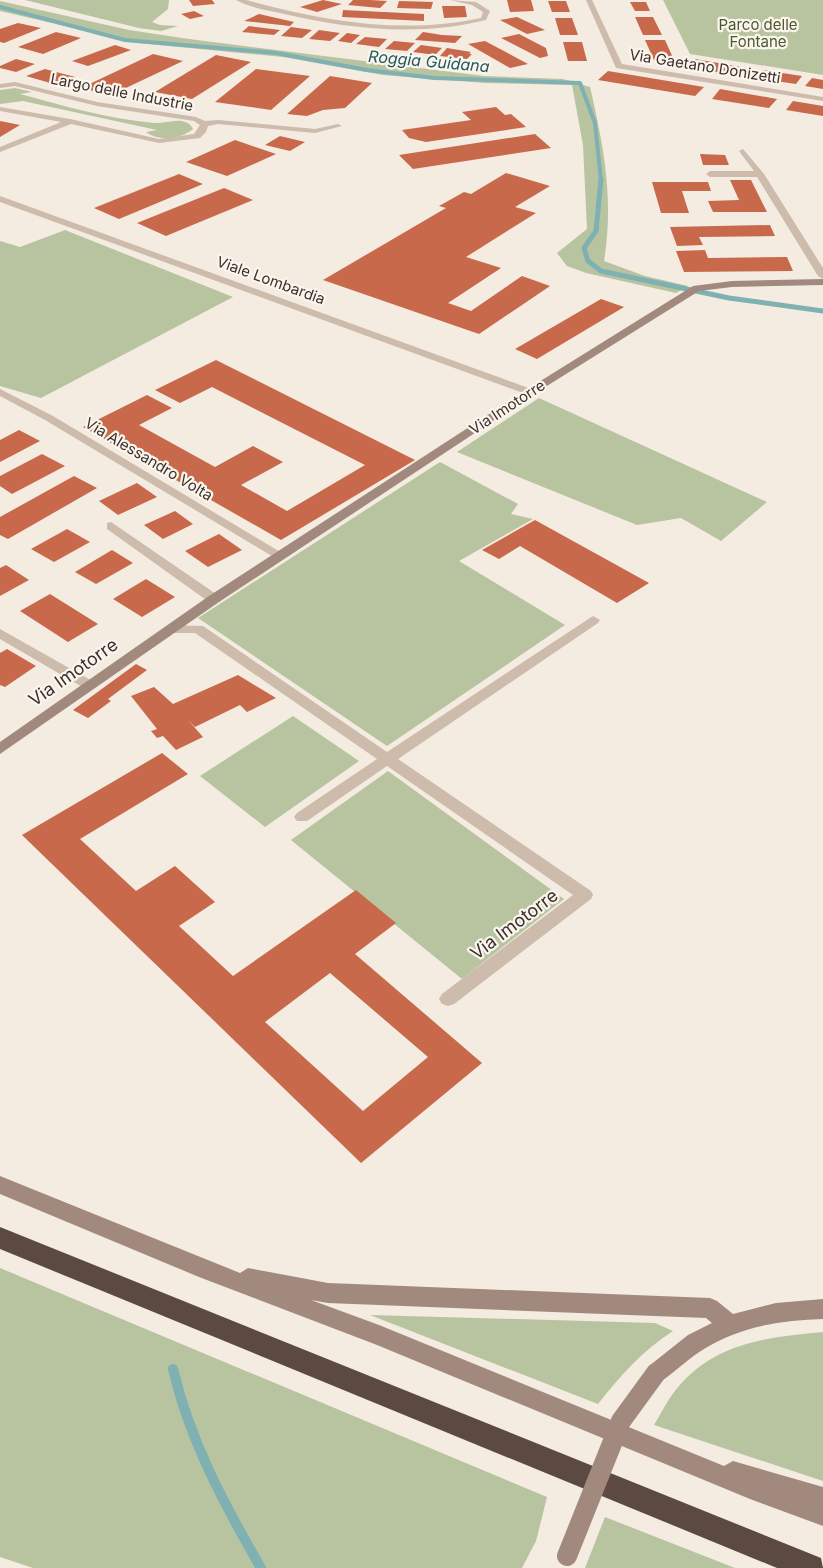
<svg xmlns="http://www.w3.org/2000/svg" width="823" height="1568" font-family="Inter,sans-serif">
	<rect width="100%" height="100%" fill="#f4ebe1"/>
	<path fill="#b8c4a0" d="M25 0H169L168 9 152 22 160 25 178 26 161 31 139 28Z
		M663 0H823V75L690 54Z
		M0 1 129 30 189 39 484 76 563 79 590 87C604 148 614 199 604 261L645 276 688 286 676 293 586 273 567 266 557 253 587 229 583 145 572 85 485 83 383 75 283 57 138 43 0 11Z
		M15 88 32 92 20 94C64 106 109 119 154 123 167 124 185 114 193 129 181 139 159 142 146 132L157 130 23 101 0 104V90Z
		M65 230 233 297 41 398 0 386V241L20 247Z
		M539 398 767 502 721 541 681 518 637 525 457 452Z
		M440 462 518 504 511 514 533 519 459 561 565 625 387 746 198 618Z
		M293 716 359 761 265 827 200 776Z
		M388 771 564 899 462 979 291 840Z
		M0 1268 547 1497 536 1541 522 1568H33L0 1557Z
		M370 1315 655 1323 673 1331C642 1351 621 1375 598 1404Z
		M823 1332V1481L654 1425C662 1412 669 1397 679 1386 716 1342 770 1337 823 1332Z
		M605 1517 735 1568H585Z"/>
	<g fill="none" stroke-linecap="round" stroke-linejoin="round">
		<path stroke="#7fb0b2" stroke-width="4" d="M0 7 125 40 276 53 367 70 434 78 580 83 595 123 601 181"/>
		<path stroke="#7fb0b2" stroke-width="5" d="M601 179 596 231 584 248 588 261 601 271 729 298 823 311"/>
		<path stroke="#7fb0b2" stroke-width="10" d="M173 1369C190 1441 224 1504 261 1568"/>
	</g>
	<path fill="#c8694b" fill-rule="evenodd" d="M189 0H212L215 4 193 6Z
		M323 0 342 4 317 12 300 7Z
		M353 0H370L387 1 380 8 348 5Z
		M507 0H531L534 11 510 12Z
		M399 1 433 2 431 9 397 8Z
		M548 1H566L570 12H552Z
		M630 2H646L650 11H635Z
		M442 6H465L467 17 444 18Z
		M343 10 424 14V21L342 17Z
		M194 11 204 16 190 19 181 14Z
		M259 14 294 22 290 26 244 21Z
		M517 17 545 30 527 34 500 20Z
		M635 17H653L662 35H643Z
		M555 18H572L578 35H560Z
		M18 23 41 28 4 43 0 42V29Z
		M249 26 280 30 274 35 242 32Z
		M291 27 312 30 302 38 281 36Z
		M319 30 340 33 330 41 309 39Z
		M56 32 81 38 43 54 18 47Z
		M423 32 442 35 462 36 455 43 415 40Z
		M347 33 360 35 351 43 338 41Z
		M519 34 546 48 548 56 540 58 501 38Z
		M365 37 387 39 379 47 356 44Z
		M645 40H665L674 60H654Z
		M394 41 415 43 407 51 385 49Z
		M485 41 528 64 510 68 468 44Z
		M563 42H582L587 61H568Z
		M115 45 131 50 88 66 72 61Z
		M421 45 442 48 435 55 413 52Z
		M447 48 471 52 469 54H472L467 59 440 56Z
		M153 54 183 61 111 95 81 88Z
		M216 55 251 62 192 99 155 92Z
		M16 59 35 64 16 72 0 68V66Z
		M695 59 753 69 745 77 687 67Z
		M45 69 75 77 57 85 26 76Z
		M256 69 310 76 271 110 215 102Z
		M763 70 802 76 796 84 756 78Z
		M608 71 704 87 695 96 598 80Z
		M330 76 372 83 345 108 323 110 307 116 287 114Z
		M812 78 823 80V89L805 86Z
		M720 89 777 99 769 108 712 99Z
		M793 101 823 106V116L786 110Z
		M496 107 505 115 511 114 526 127 426 142 409 138 402 130 471 120 462 112Z
		M0 121 20 125 0 137Z
		M535 134 551 148 413 169 399 155Z
		M280 136 305 142 290 151 265 145Z
		M235 140 276 154 227 176 186 162Z
		M700 154 725 155 729 165H703Z
		M506 173 550 186 515 207 536 213 466 257 501 268 448 303 471 311 522 276 550 286 479 334 323 280 446 208 439 206 464 192 471 194Z
		M179 174 203 184 119 219 94 208Z
		M730 180H751L767 212H713L708 201 739 200Z
		M652 182H708L711 191H682L689 213H661Z
		M224 188 253 200 166 236 137 223Z
		M770 225 775 236 699 237 703 245 677 246 670 227Z
		M705 250 708 258 787 257 793 271 684 272 676 251Z
		M601 299 624 307 537 359 515 349Z
		M216 360 415 460 281 540 83 427 147 395 172 408 139 425 215 467 253 446 283 462 241 485 287 511 365 465 212 387 180 403 155 390Z
		M19 430 40 441 0 462V440Z
		M42 454 65 466 12 494 0 486V476Z
		M74 476 97 488 8 539 0 535V517Z
		M137 483 157 497 118 515 99 501Z
		M175 511 193 524 163 539 144 525Z
		M535 520 649 583 617 603 520 546 499 559 482 550Z
		M67 529 90 542 54 562 31 549Z
		M219 534 242 550 208 567 185 551Z
		M112 550 133 563 96 584 75 572Z
		M6 565 29 580 0 596V568Z
		M146 579 175 597 142 617 113 599Z
		M50 594 98 624 68 642 20 611Z
		M7 649 36 666 5 687 0 685V653Z
		M136 664 147 670 108 699 111 701 88 718 73 710Z
		M238 675 276 698 247 712 240 705 195 727 188 720 203 737 176 750 163 736 157 738 151 731 157 729 131 696 154 687 173 704Z
		M162 753 188 774 80 839 136 891 175 866 215 902 179 926 233 976 356 890 396 923 355 954 482 1063 361 1163 22 835ZM330 973 428 1057 363 1111 265 1022Z"/>
	<g fill="none" stroke-linecap="round" stroke-linejoin="round">
		<path fill="#cdbbac" fill-rule="evenodd" d="M236 0H246C323 21 403 35 481 18L483 12 472 5 450 0 476 2 490 11 486 20C417 37 348 29 280 13 266 10 248 7 236 0Z
			M586 0H592L622 64 823 97V101L616 68Z
			M15 82 97 102 196 117 205 121 218 120 315 129 338 124 342 126 315 133 218 124 208 126 206 132 200 138 159 143 71 124 0 152V147L61 122 0 111V107L70 119 159 139 194 134 200 125 194 121 97 106 15 86 0 88V84Z
			M743 149 764 174 823 268V279L818 276 757 177H710L706 174 710 171H754L739 151Z
			M0 196 534 390 535 392 534 394H526L0 202Z
			M0 389 53 416 287 556 281 560 277 559 45 420 0 396Z
			M111 522 219 596 221 599 219 602H209L107 529V523Z
			M593 616 600 620 598 623 398 759 591 891 593 895 591 899 454 1004 448 1006 442 1004 439 999 442 994 573 895 387 766 307 821H297L294 817 297 813 377 759 195 633H170L163 629 170 625 203 626 387 752Z
			M0 629 94 682 96 685 89 690 84 688 0 639Z"/>
		<path fill="#a18a7d" fill-rule="evenodd" d="M823 279V285L732 287 699 291 534 394 219 602 0 754V742L209 596 526 390 693 286 732 281Z
			M0 1176 240 1273 248 1268 328 1283 710 1298 717 1301 733 1314 776 1303 823 1299V1319C781 1320 739 1327 704 1349 689 1358 677 1370 663 1380L656 1384 649 1380 645 1373 649 1366 688 1335 712 1323 706 1318 328 1303 311 1300 379 1325 724 1466 733 1461 823 1487V1526L750 1499 377 1345 199 1277 0 1194Z"/>
		<path fill="#5c4a42" fill-rule="evenodd" d="M0 1227 821 1558 823 1568H777L0 1249Z"/>
		<path stroke="#a18a7d" stroke-width="20" d="M567 1556 621 1421 656 1373"/>
	</g>
	<g text-anchor="middle" dominant-baseline="central" stroke-width="4.5" stroke-linejoin="round" paint-order="stroke">
		<g font-size="15" fill="#4a5a2e" stroke="#fbf5ee">
			<text x="758" y="24">Parco delle<tspan x="758" dy="17">Fontane</tspan></text>
		</g>
		<g font-size="15" fill="#3b302b" stroke="#fbf5ee">
			<text transform="translate(705 66) rotate(9)">Via Gaetano Donizetti</text>
			<text transform="translate(122 92) rotate(11)">Largo delle Industrie</text>
			<text transform="translate(271 280) rotate(20)">Viale Lombardia</text>
			<text transform="translate(507 407) rotate(-33)">Via Imotorre</text>
			<text transform="translate(149 459) rotate(31)">Via Alessandro Volta</text>
		</g>
		<g font-size="16" font-style="italic" fill="#1f5a5e" stroke="#fbf5ee">
			<text transform="translate(429 61) rotate(5)">Roggia Guidana</text>
		</g>
		<g font-size="18" fill="#3b302b" stroke="#fbf5ee">
			<text transform="translate(73 672) rotate(-35)">Via Imotorre</text>
			<text transform="translate(514 924) rotate(-37)">Via Imotorre</text>
		</g>
	</g>
</svg>
